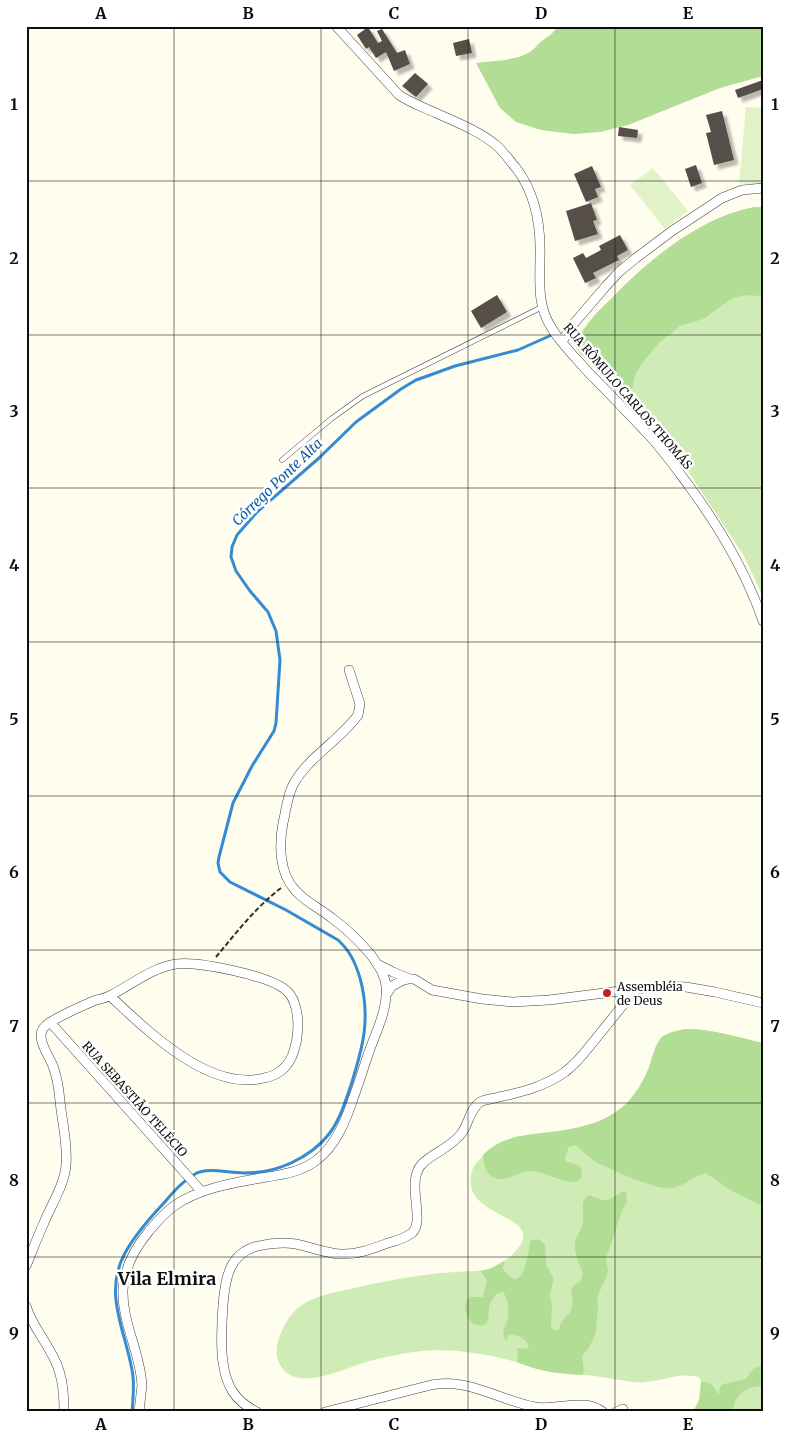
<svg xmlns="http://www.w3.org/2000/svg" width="789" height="1438" font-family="Merriweather,serif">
	<defs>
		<filter id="shadow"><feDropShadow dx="4.5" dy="4.5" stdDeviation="1" flood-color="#0004"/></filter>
	</defs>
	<rect width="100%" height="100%" fill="#fffdee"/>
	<path fill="#cfecb6" d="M755 207H763V597L744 556 684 465 663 438 638 409 581 354 574 344C583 327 597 312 611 299 647 261 703 216 755 207Z
		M685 1029C711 1029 737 1037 763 1043V1412H693C700 1402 703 1389 700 1378 680 1370 656 1385 634 1382 617 1380 601 1376 584 1375 571 1373 558 1374 545 1371 534 1369 524 1364 513 1361 482 1353 446 1347 414 1352 400 1354 383 1357 370 1361 348 1367 311 1386 290 1375 278 1368 274 1354 278 1341 282 1329 288 1316 298 1308 312 1296 333 1293 350 1289 385 1281 419 1274 455 1272 466 1271 477 1272 488 1269 501 1265 516 1254 522 1242 533 1217 474 1215 471 1185 470 1180 471 1173 473 1168 475 1164 480 1159 483 1155 503 1134 529 1136 555 1132 572 1129 589 1126 604 1119 626 1109 641 1088 650 1065 653 1057 654 1046 660 1040 666 1032 676 1031 685 1029Z"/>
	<path fill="#b1dd94" d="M557 26H763V76L720 88 628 125 600 132 573 134 541 130 516 122 500 108 476 63C493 61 513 61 528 53 534 50 538 44 543 40 549 36 554 33 557 26Z
		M755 207H763V298L761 296 744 295 731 299 703 319 680 326 660 342 643 362 635 375 630 401 581 354 575 346V342C581 334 587 325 593 317 599 310 606 304 612 298 648 260 702 216 755 207Z
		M685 1029C711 1029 737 1037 763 1043V1201L760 1205 732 1191 706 1173C693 1176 685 1186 672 1188 658 1191 609 1169 596 1162 588 1157 582 1150 575 1145L569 1147 566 1154 565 1160 568 1162 579 1165 582 1171C582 1174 582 1179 578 1181 566 1186 545 1171 532 1171 520 1170 507 1183 495 1178 485 1174 484 1164 483 1155 502 1136 525 1135 550 1132 579 1129 610 1122 630 1100 638 1091 643 1081 648 1070 652 1061 655 1042 663 1036 670 1032 677 1031 685 1029Z
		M622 1192H626L627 1202 622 1211 607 1255 606 1262 608 1269 607 1276 597 1297 598 1305 596 1332 589 1348 582 1356 584 1371 582 1375C559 1374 538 1371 517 1362L518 1354 517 1349 518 1348 526 1349 529 1347C526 1338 518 1335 509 1334L506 1341C499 1330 507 1327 508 1317 509 1308 508 1299 503 1292L496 1294C493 1299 489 1304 489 1309 488 1321 489 1329 473 1324 466 1317 461 1304 470 1297H483L487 1280 481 1271 490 1269 504 1261 503 1269C506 1272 508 1276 512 1278 525 1285 529 1249 530 1241 537 1238 540 1239 545 1245L546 1265 553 1277V1282L550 1295 552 1306 551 1328 558 1331 561 1323 570 1312 573 1305 571 1290 574 1285 580 1282 583 1275C581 1266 574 1255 575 1245 575 1237 582 1230 583 1223 585 1213 578 1200 590 1195 606 1203 608 1201 622 1192Z
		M763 1365V1386C746 1386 734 1394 733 1412H693L699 1400 701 1382C711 1381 714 1387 719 1395L720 1387 724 1384 746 1379 753 1369Z"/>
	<path fill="#e1f2c8" d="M746 107 763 108V185L739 183Z
		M653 168 688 211 665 229 630 185Z"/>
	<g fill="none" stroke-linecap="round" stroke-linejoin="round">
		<path stroke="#348bd4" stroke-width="3" d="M132 1412C133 1398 135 1384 132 1370 125 1330 103 1293 125 1253 135 1235 148 1220 162 1205 172 1194 181 1182 195 1174 208 1167 228 1173 243 1173 260 1173 276 1170 291 1163 306 1156 319 1147 329 1134 340 1120 345 1102 351 1085 363 1047 371 1018 360 978 355 962 350 951 338 940L286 910 230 882 220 872 218 863 219 857 233 803 252 766 274 731 276 723 280 660 276 631 268 612 250 591 236 571 231 557 232 547 237 535 257 512 319 458 356 422 401 389 416 380 433 374 455 366 518 350 554 334"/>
	</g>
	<path fill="#574f49" filter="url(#shadow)" d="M368 27 378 43 382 41 377 31 382 29 397 53 405 50 410 64 394 71 386 52 376 58 369 47 366 49 357 35Z
		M469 39 472 53 456 56 453 43Z
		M415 73 428 84 416 97 402 86Z
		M763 80V89L738 98 735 90Z
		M722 111 734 160 714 165 706 133 711 132 706 115Z
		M619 127 638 130 637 138 618 136Z
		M696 165 702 183 691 187 685 169Z
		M592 166 601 187 595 189 598 197 586 202 574 174Z
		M591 203 597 220 593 221 598 234 575 241 566 211Z
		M620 235 628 250 617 256 619 260 593 273 596 278 585 283 573 258 583 253 586 258 601 250 599 246Z
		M497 295 507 312 481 328 471 311Z"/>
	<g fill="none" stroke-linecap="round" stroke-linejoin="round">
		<g stroke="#414141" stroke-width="5.5">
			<path id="service" d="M282 460 331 419 363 396 542 307"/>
		</g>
		<g stroke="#414141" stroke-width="10">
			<path id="minor" d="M336 26 399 95C411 103 423 107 436 113 456 122 479 131 496 145 503 151 510 161 516 168 536 194 541 225 540 257 540 281 537 305 551 327 561 344 576 358 589 373 608 392 626 411 644 430 661 447 675 467 689 486 720 528 746 572 763 621
				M562 342 570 328 606 286 619 272 636 258 672 231 722 198 742 190 763 188
				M379 965 393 972 410 979
				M386 995 392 986 403 980 408 979H414L432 990 482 999 512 1002 549 1000 636 989 668 986 686 987 715 992 763 1003
				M50 1022 202 1192
				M26 1266C32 1252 37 1238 43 1225 50 1207 65 1184 66 1165 68 1144 62 1122 60 1101 59 1089 57 1077 53 1066 49 1056 41 1046 41 1036 41 1030 44 1026 49 1023 63 1014 80 1007 96 1000 101 999 106 998 111 995 133 984 151 968 176 964 198 961 273 976 288 992 303 1008 300 1052 285 1067 280 1073 271 1077 264 1078 208 1092 147 1030 110 996
				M26 1306C31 1323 42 1336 50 1351 62 1370 64 1390 64 1412
				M139 1412 142 1385 141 1376C137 1347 122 1319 123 1290 124 1268 135 1248 149 1231 157 1222 164 1213 174 1206 198 1189 231 1183 261 1178 280 1175 303 1172 318 1159 336 1145 346 1120 353 1099 359 1083 364 1066 370 1049 377 1030 388 1008 386 986 385 974 378 965 371 955 360 942 347 929 333 919 321 909 305 902 295 890 279 873 279 844 283 823 286 811 287 797 293 785 307 758 340 740 358 715L360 704 349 670
				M257 1412C235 1401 226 1386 223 1362 220 1343 222 1324 223 1305 225 1279 229 1253 258 1246 271 1243 283 1242 296 1244 311 1247 325 1253 340 1254 357 1255 372 1249 388 1243 396 1241 405 1238 412 1233 426 1220 405 1182 422 1164 433 1153 450 1148 461 1134 469 1124 469 1110 480 1102 486 1099 493 1099 499 1097 523 1092 545 1086 565 1072 574 1065 582 1056 589 1047 605 1028 620 1008 636 989
				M325 1412 431 1385C467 1377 501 1401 535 1407 557 1411 584 1397 603 1412
				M616 1412 623 1409"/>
		</g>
		<path stroke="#303030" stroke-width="2" stroke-dasharray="5 2.5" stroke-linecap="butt" d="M216 957C236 933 256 907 281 888"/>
		<use href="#service" stroke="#fff" stroke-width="4.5"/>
		<use href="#minor" stroke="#fff" stroke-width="9"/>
	</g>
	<path fill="none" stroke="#0e0e0e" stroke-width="1" stroke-opacity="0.55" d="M174 26V1412M321 26V1412M468 26V1412M615 26V1412M26 181H763M26 335H763M26 488H763M26 642H763M26 796H763M26 950H763M26 1103H763M26 1257H763"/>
	<circle fill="#c5201f" stroke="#fff" stroke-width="2" cx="607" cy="993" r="5"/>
	<g text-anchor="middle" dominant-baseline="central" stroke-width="5" stroke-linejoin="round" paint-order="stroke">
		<g font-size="12" fill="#0e0e0e" stroke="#fff">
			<text transform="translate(628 396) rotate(49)">RUA RÔMULO CARLOS THOMÁS</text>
			<text transform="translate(135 1099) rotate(48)">RUA SEBASTIÃO TELÉCIO</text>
		</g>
		<g font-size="12" fill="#0e0e0e" stroke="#fff" text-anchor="start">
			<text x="617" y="986">Assembléia<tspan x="617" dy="14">de Deus</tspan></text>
		</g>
		<g font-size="14" font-style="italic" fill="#105ca6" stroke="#fff">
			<text transform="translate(277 482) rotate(-44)">Córrego Ponte Alta</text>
		</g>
		<g font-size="18" font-weight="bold" fill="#0e0e0e" stroke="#fff">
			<text x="167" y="1278">Vila Elmira</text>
		</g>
	</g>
	<rect width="789" height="1438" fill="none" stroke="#ffffff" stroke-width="55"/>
	<rect x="28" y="28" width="734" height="1382" fill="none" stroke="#0e0e0e" stroke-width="2"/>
	<g font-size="16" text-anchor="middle" font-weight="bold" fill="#0e0e0e">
		<text x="101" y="19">A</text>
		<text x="248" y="19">B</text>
		<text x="394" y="19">C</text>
		<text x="541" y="19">D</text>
		<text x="688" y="19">E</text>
		<text x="14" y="110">1</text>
		<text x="775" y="110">1</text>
		<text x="14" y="264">2</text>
		<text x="775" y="264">2</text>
		<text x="14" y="417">3</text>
		<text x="775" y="417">3</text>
		<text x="14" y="571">4</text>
		<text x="775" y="571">4</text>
		<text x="14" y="725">5</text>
		<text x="775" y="725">5</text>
		<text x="14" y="878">6</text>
		<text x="775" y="878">6</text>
		<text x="14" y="1032">7</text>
		<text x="775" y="1032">7</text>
		<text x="14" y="1186">8</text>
		<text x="775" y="1186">8</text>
		<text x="14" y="1339">9</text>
		<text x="775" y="1339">9</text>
		<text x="101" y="1430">A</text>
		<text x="248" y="1430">B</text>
		<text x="394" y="1430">C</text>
		<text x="541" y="1430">D</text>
		<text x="688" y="1430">E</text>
	</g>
</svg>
